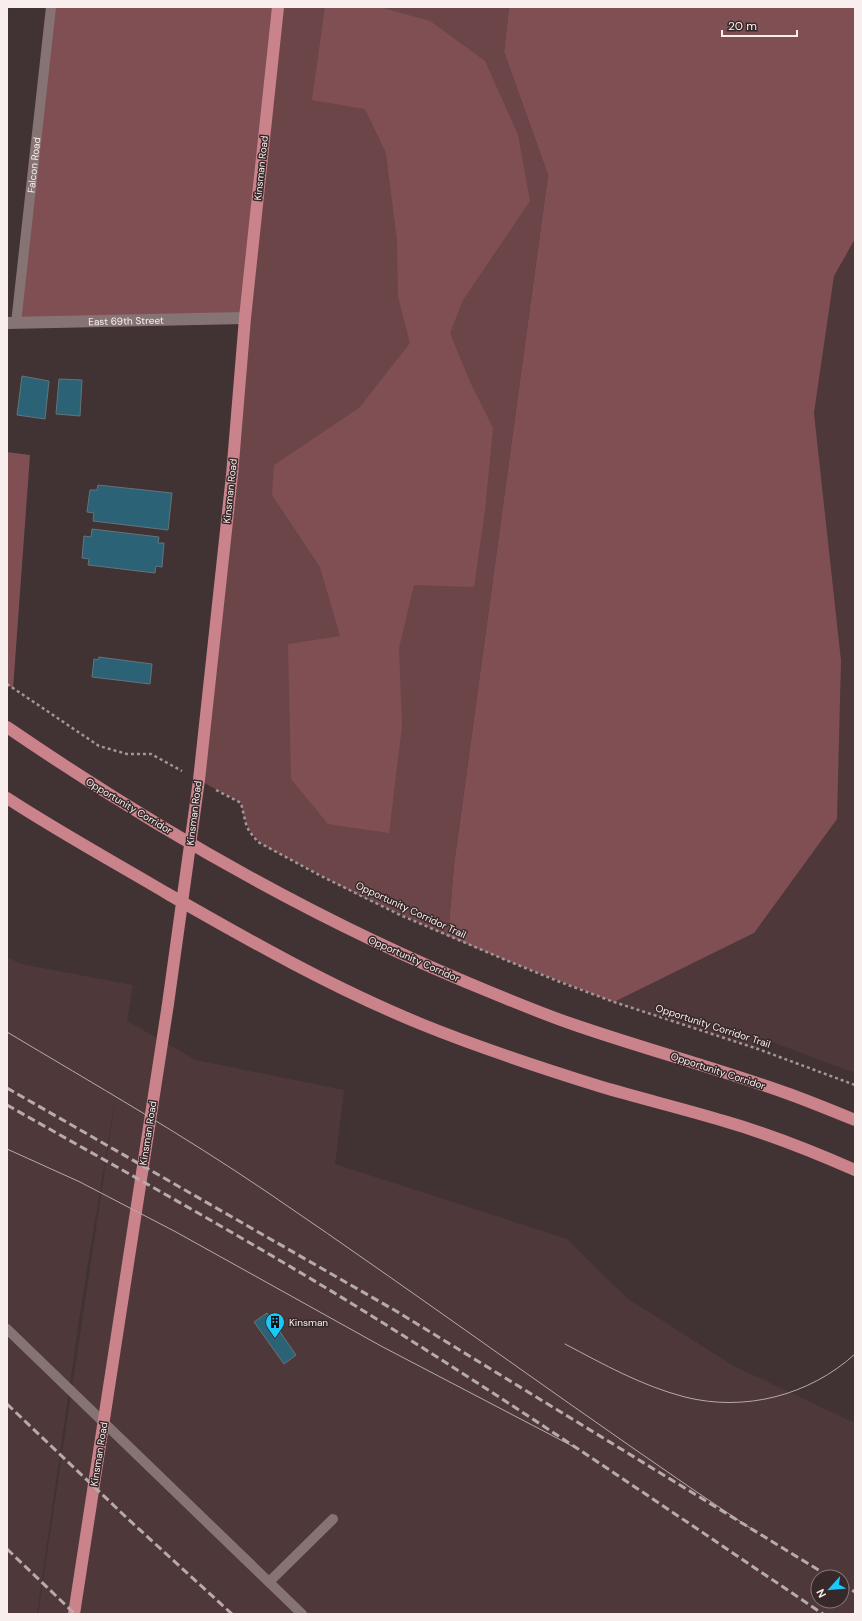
<svg xmlns="http://www.w3.org/2000/svg" width="862" height="1621" font-family="'DM Sans',sans-serif">
	<rect width="100%" height="100%" fill="#413233"/>
	<path fill="#4f383a" fill-rule="evenodd" d="M855 239V1073L761 1038 758 1049 614 1002 754 933 841 660 814 413 834 276Z
		M7 957 21 964 133 985 127 1021 196 1060 344 1090 335 1164 567 1239 628 1299 734 1366 855 1423V1614H38L119 1076 82 1300 37 1614H7ZM818 1577H842V1601H818Z"/>
	<path fill="#6c4549" d="M278 7H509L504 52 548 175 454 865 448 936 360 896 267 847C249 836 245 823 241 803L199 780Z"/>
	<path fill="#804f54" d="M51 7H278L245 318 16 323Z
		M325 7H379L430 21 485 61 518 135 530 201 463 300 450 333 470 382 493 428 485 510 474 587 414 585 399 648 402 726 389 833 328 824 291 779 288 644 340 636 320 567 272 495 274 465 359 408 410 343 398 297 397 240 386 153 365 109 312 100Z
		M509 7H855V239L834 276 814 413 841 660 837 819 754 933 614 1002 508 961 448 936 454 865 548 175 504 52Z
		M7 452 30 455 13 689 7 684Z"/>
	<path fill="#2b6276" stroke="#64747b" d="M22 376 49 381 45 419 17 415Z
		M59 379 82 380 80 416 56 414Z
		M98 485 172 493 168 530 93 521 94 513 87 512 90 490H97Z
		M92 529 159 537 158 543H164L162 567 156 566 155 573 88 565 89 559 82 558 84 536 91 537Z
		M99 657 152 664 150 684 92 677 94 659 98 660Z
		M267 1313 296 1355 284 1364 254 1322Z"/>
	<g fill="none" stroke-linecap="round" stroke-linejoin="round">
		<path stroke="#a39697" stroke-width="2.5" stroke-dasharray="3 3" stroke-linecap="butt" d="M7 684 99 746 127 754H151L182 771
			M216 790 241 803 246 824 249 831 258 842 321 876 400 915 508 961 560 982 614 1002 758 1049 855 1085"/>
		<g stroke="#867475" stroke-width="10">
			<path id="s1" d="M16 323 51 7"/>
			<path d="M7 1329 302 1614"/>
			<path d="M269 1582 333 1519"/>
		</g>
		<path stroke="#867475" stroke-width="12" id="s2" d="M7 323 245 318"/>
		<path stroke="#ca828b" stroke-width="12" d="M7 727C159 831 319 923 490 992 519 1004 548 1016 578 1026 648 1050 720 1069 789 1094 811 1102 833 1111 855 1120
			M7 798C59 832 114 862 168 894 250 941 333 988 421 1024 480 1048 541 1068 602 1087 643 1099 684 1109 724 1121 769 1134 812 1151 855 1170
			M74 1614 168 1004 199 780 232 475 245 318 278 7"/>
		<path stroke="#b6aaaa" stroke-width="1" d="M7 1032C94 1084 183 1135 267 1192 429 1302 587 1419 750 1528
			M7 1149 80 1182 176 1232 381 1346 576 1448
			M565 1344C603 1364 642 1386 685 1397 744 1412 809 1396 855 1354"/>
		<path stroke="#b6aaaa" stroke-width="3" stroke-dasharray="8 4" stroke-linecap="butt" d="M7 1088 396 1311 830 1577
			M7 1105C127 1173 249 1240 367 1313 522 1409 672 1512 823 1614
			M7 1404 128 1519 232 1614
			M7 1549 75 1614
			M842 1584 855 1592"/>
	</g>
	<defs>
		<g id="building-pin" transform="scale(1)"><path d="M0 17L-7.5 6A9.5 9.5 0 1 1 7.5 6Z" fill="#18cafc" stroke="#372829"/><path d="M-4-6H4V6H1V3H-1V6H-4ZM-2.5-4.3h1.7v1.8h-1.7ZM.8-4.3h1.7v1.8H.8ZM-2.5-1h1.7V.8h-1.7ZM.8-1h1.7V.8H.8Z" fill="#111"/></g>
	</defs>
	<g fill-rule="evenodd">
		<use href="#building-pin" x="275" y="1322"/>
	</g>
	<g text-anchor="middle" dominant-baseline="central" stroke-width="3" stroke-linejoin="round" paint-order="stroke">
		<g font-size="10" fill="#f8eeee" stroke="#372829">
			<text stroke="none"><textPath href="#s1" startOffset="159">Falcon Road</textPath></text>
			<text transform="translate(261 168) rotate(-84)">Kinsman Road</text>
			<text stroke="none"><textPath href="#s2" startOffset="119">East 69th Street</textPath></text>
			<text transform="translate(230 491) rotate(-84)">Kinsman Road</text>
			<text transform="translate(129 806) rotate(31)">Opportunity Corridor</text>
			<text transform="translate(194 813) rotate(-83)">Kinsman Road</text>
			<text transform="translate(411 910) rotate(25)">Opportunity Corridor Trail</text>
			<text transform="translate(414 959) rotate(24)">Opportunity Corridor</text>
			<text transform="translate(713 1026) rotate(18)">Opportunity Corridor Trail</text>
			<text transform="translate(718 1071) rotate(18)">Opportunity Corridor</text>
			<text transform="translate(148 1133) rotate(-81)">Kinsman Road</text>
			<text transform="translate(99 1454) rotate(-81)">Kinsman Road</text>
		</g>
		<g font-size="10" fill="#f8eeee" stroke="#372829" text-anchor="start">
			<text x="289" y="1322">Kinsman</text>
		</g>
	</g>
	<rect width="862" height="1621" fill="none" stroke="#f8eeee" stroke-width="16"/>
	<g transform="translate(830 1589) rotate(243)"><circle r="19" fill="#372829" stroke="#847778"/>
	<path d="M0-3L7 15L0 10L-7 15Z" fill="#18cafc"/>
	<text y="-6" font-size="11" font-weight="bold" text-anchor="middle" fill="#f8eeee">N</text>
	</g>
	<path d="M722 30v6h75v-6" fill="none" stroke="#f8eeee" stroke-width="2"/>
	<text x="728" y="30" font-size="12" fill="#f8eeee" stroke="#372829" stroke-width="3" paint-order="stroke">20 m</text>
</svg>
